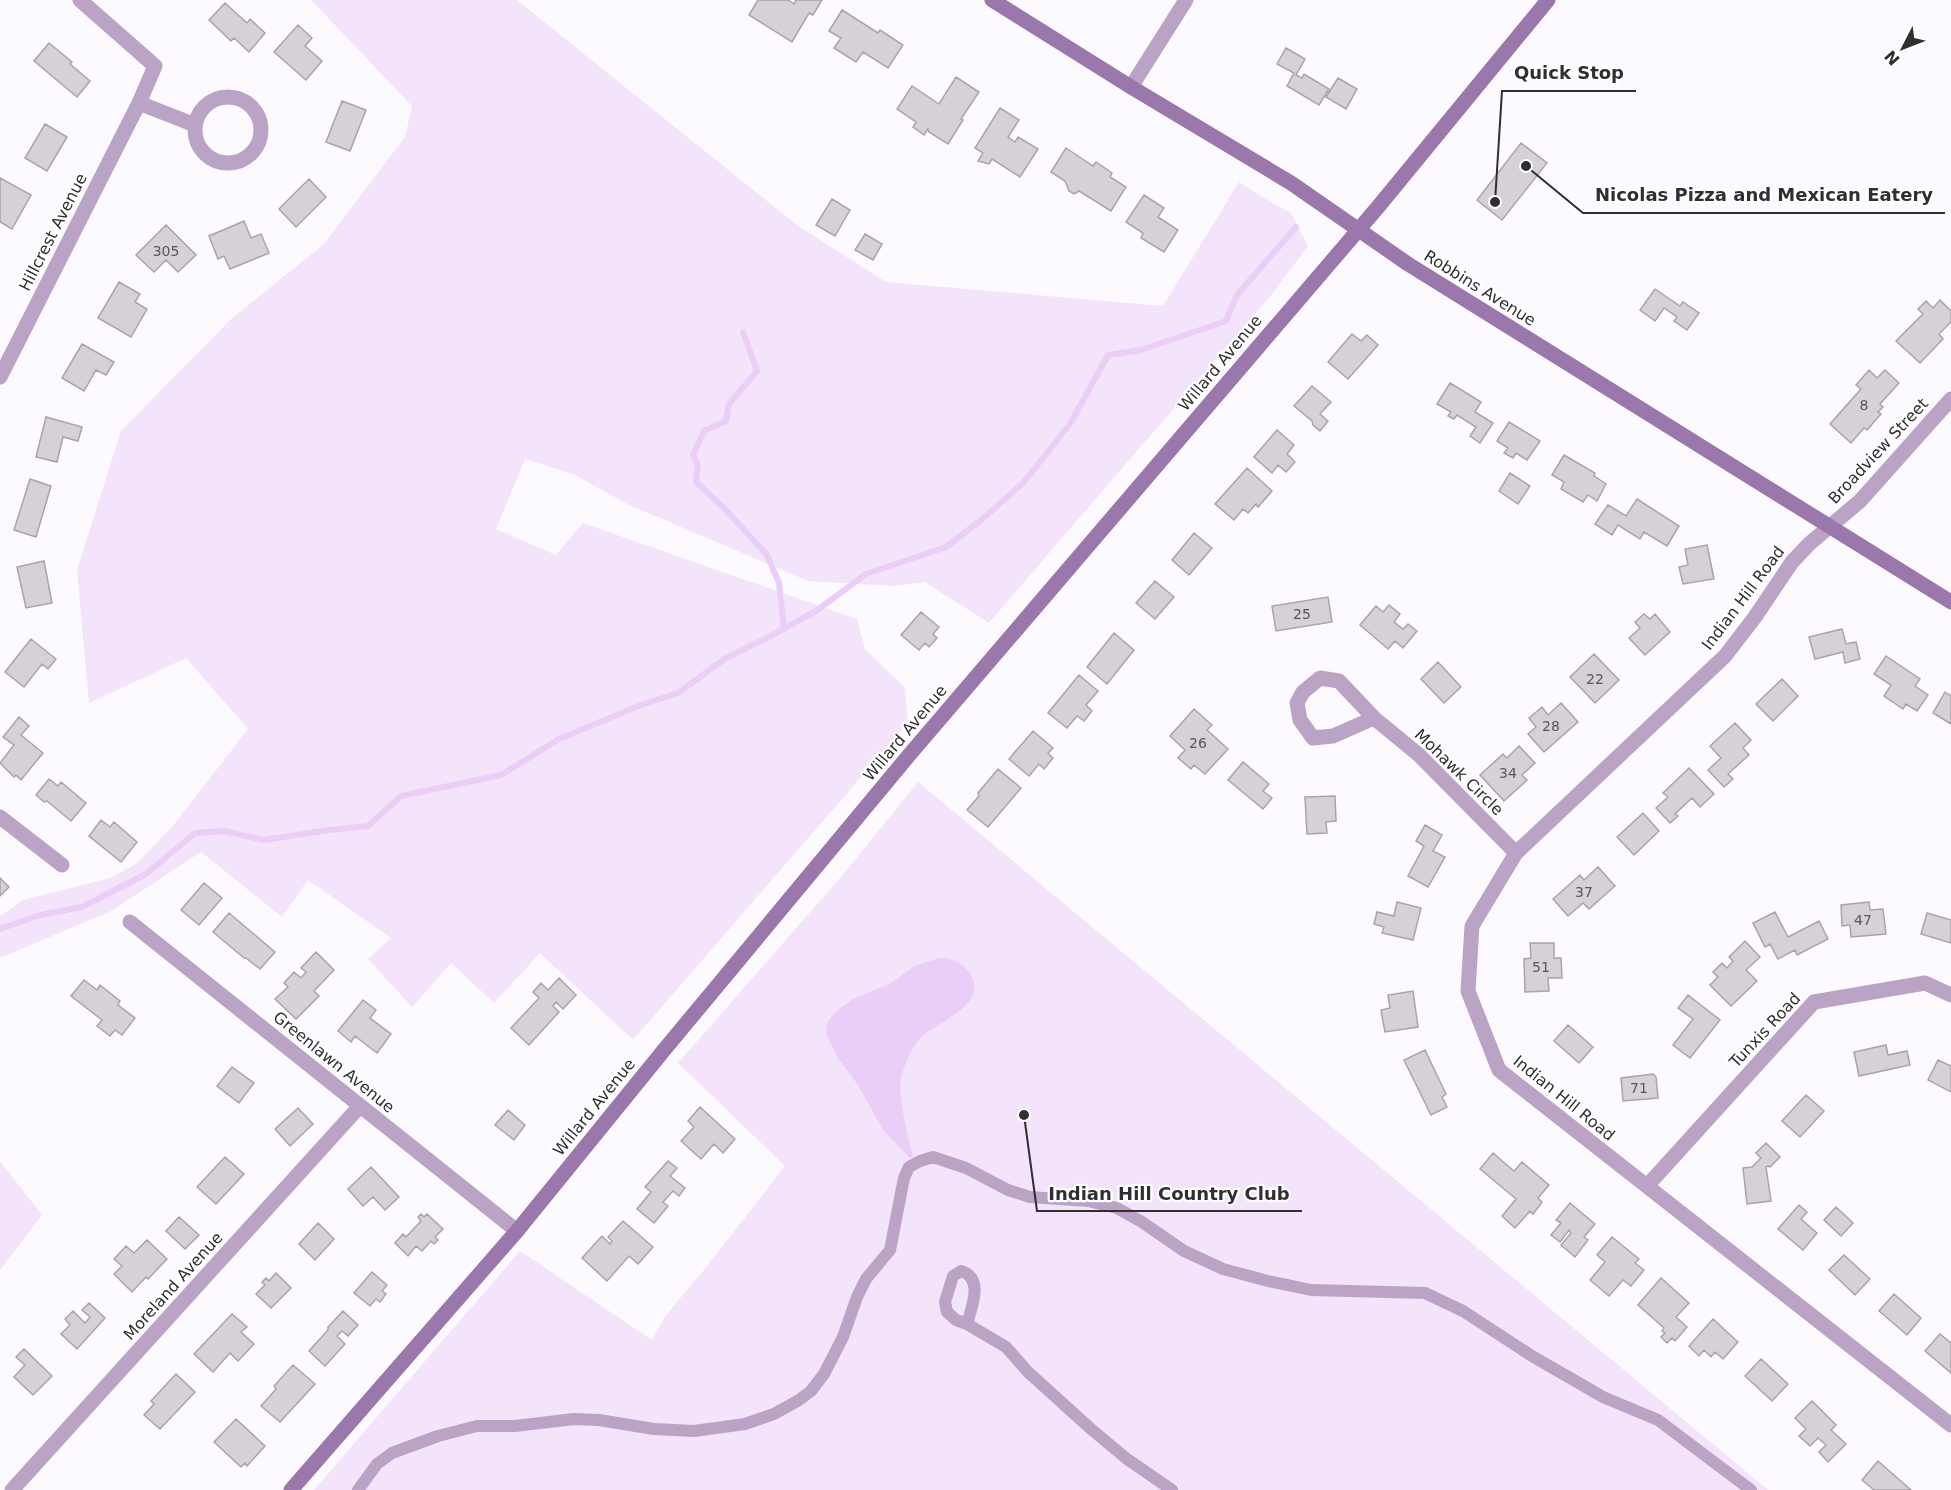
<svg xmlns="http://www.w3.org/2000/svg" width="1951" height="1490" font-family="'DejaVu Sans',sans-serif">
	<rect width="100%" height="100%" fill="#fdfaff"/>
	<path fill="#f3e3fb" d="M311 0H517L798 226 886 282 1163 306 1239 182 1272 203 1291 213 1308 246 1272 294 989 623 925 582 895 586 808 581 627 504 573 474 525 459 496 529 556 555 583 523 857 619 865 649 905 688 908 723 633 1040 540 953 494 1003 451 963 412 1007 368 959 391 938 308 880 282 917 201 852 111 911 0 958V916L23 900 110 878 136 864 172 827 248 729 186 658 89 703 77 570 121 431 231 319 324 244 405 137 412 106Z
		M918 782 1768 1490H314L520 1251 652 1340 666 1315 703 1271 785 1166 678 1063 846 871Z
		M0 1161 42 1215 0 1270Z"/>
	<path fill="#eacef7" d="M940 958C951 958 961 962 968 971 993 1004 938 1021 921 1037 912 1046 906 1062 902 1074 896 1092 908 1136 913 1156L910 1158 883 1130 858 1085 838 1058 826 1033 828 1021 840 1008 853 999 893 982 914 966Z"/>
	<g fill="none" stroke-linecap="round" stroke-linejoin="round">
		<path stroke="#eacef7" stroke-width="6" d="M743 332 757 371 729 404 726 421 704 431 693 455 698 465 696 482 725 509 767 555 779 583 784 629
			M0 929 40 915 82 907 146 874 195 833 224 831 264 840 329 830 368 826 401 796 501 775 559 739 641 705 678 693 726 658 763 640 816 611 866 574 946 547 980 521 1023 483 1070 424 1108 355 1141 350 1226 321 1237 295 1296 227"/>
	</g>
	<path fill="#d6d0d9" stroke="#a9a3ab" stroke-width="1.5" d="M758 0H788L794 4 796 0H822L813 15 809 13 792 42 749 15Z
		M225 3 247 23 250 19 265 33 249 52 234 38 231 41 209 20Z
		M842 10 878 33 880 30 903 45 888 68 863 52 856 62 834 48 841 38 829 31Z
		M298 25 312 38 305 46 322 61 306 80 274 52Z
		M49 43 72 62 70 64 90 81 77 97 34 61Z
		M1286 48 1305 59 1296 75 1302 78 1304 74 1329 89 1319 105 1287 86 1294 73 1277 64Z
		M956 77 979 92 961 119 963 120 948 144 929 132 928 129 924 135 913 127 916 122 897 109 912 86 939 104Z
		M1338 78 1357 89 1346 109 1326 97Z
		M342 101 366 110 350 151 326 142Z
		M1000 108 1019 120 1008 137 1015 142 1018 137 1038 149 1020 177 992 159 989 164 978 161 983 153 975 148Z
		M45 124 67 137 47 171 25 158Z
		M1521 143 1547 163 1502 220 1477 200Z
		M1066 148 1093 166 1096 162 1112 173 1110 177 1126 187 1111 211 1079 191 1074 194 1069 191 1065 181 1051 172Z
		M0 178 31 195 12 229 0 222Z
		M309 179 326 197 296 227 279 209Z
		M1144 195 1164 208 1158 217 1178 230 1164 252 1141 238 1143 233 1126 222Z
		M832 199 850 210 835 236 816 225Z
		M244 221 251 238 261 234 269 253 230 269 224 256 218 259 209 236Z
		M166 225 196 255 178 272 166 260 154 272 136 255Z
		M865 234 882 244 873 260 855 250Z
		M119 282 140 294 135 302 147 309 131 337 98 318Z
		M1655 289 1680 306 1683 302 1699 313 1687 330 1674 321 1677 317 1664 308 1655 321 1640 310Z
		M1940 300 1951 311V322L1939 334 1943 339 1920 363 1896 341 1923 314 1918 309 1926 301 1933 308Z
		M1352 334 1361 341 1367 335 1378 345 1348 379 1328 362Z
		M82 344 114 362 106 375 96 370 84 391 62 378Z
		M1869 370 1877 378 1885 370 1899 383 1880 404 1883 407 1878 412 1881 414 1867 430 1864 428 1851 443 1830 424 1861 389 1856 385Z
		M1450 383 1481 402 1475 412 1493 423 1480 443 1470 436 1476 427 1457 415 1454 419 1448 416 1451 412 1437 404Z
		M1312 386 1331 402 1320 414 1328 421 1320 431 1313 425 1312 421 1294 406Z
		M46 417 82 427 78 441 63 437 57 462 36 457Z
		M1509 422 1540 441 1527 460 1516 453 1513 458 1504 453 1508 448 1497 441Z
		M1277 430 1294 445 1287 454 1295 462 1286 472 1278 465 1272 473 1254 457Z
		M1564 455 1595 473 1594 476 1606 484 1597 501 1588 495 1583 502 1561 489 1564 482 1552 475Z
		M1247 468 1272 491 1258 507 1256 504 1248 513 1243 509 1234 520 1215 504Z
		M1510 473 1530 486 1518 504 1499 491Z
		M30 479 51 486 36 537 14 530Z
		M1637 499 1679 526 1667 546 1644 532 1640 539 1618 525 1612 535 1595 524 1608 505 1626 516Z
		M1194 533 1212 548 1189 575 1172 560Z
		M1707 545 1714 579 1683 584 1679 567 1688 565 1685 549Z
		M44 561 52 603 26 608 17 567Z
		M1155 581 1174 597 1155 619 1136 603Z
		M1328 597 1332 622 1276 631 1272 606Z
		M1389 605 1400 614 1394 622 1403 629 1408 624 1417 631 1403 648 1395 641 1388 649 1360 625 1376 606 1383 612Z
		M921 612 939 627 933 634 937 638 929 647 925 643 919 650 901 635Z
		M1644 614 1650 619 1655 614 1670 632 1645 655 1629 638 1640 628 1635 622Z
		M1842 629 1846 644 1856 642 1860 659 1845 663 1843 652 1815 659 1809 637Z
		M1114 633 1134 650 1107 684 1087 667Z
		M31 639 56 659 48 669 42 664 24 687 5 672Z
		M1594 654 1619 680 1595 703 1570 677Z
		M1886 656 1920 679 1915 686 1928 695 1917 711 1906 704 1903 709 1884 696 1891 685 1874 674Z
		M1438 662 1461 687 1444 703 1421 679Z
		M1079 675 1098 691 1086 705 1092 711 1084 721 1077 716 1067 728 1048 713Z
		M1782 679 1798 696 1773 721 1756 704Z
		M1945 692 1951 696V724L1933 713Z
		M1561 703 1578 722 1544 752 1528 734 1536 727 1529 718 1542 707 1548 715Z
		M1194 709 1212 725 1207 730 1228 749 1205 774 1194 765 1191 769 1178 758 1185 750 1170 736Z
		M19 717 29 726 21 735 43 753 21 780 16 775 14 777 0 763 14 745 3 737Z
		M1735 723 1751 740 1743 748 1749 755 1728 774 1733 779 1724 787 1708 770 1721 758 1710 746Z
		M1033 731 1053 748 1048 753 1053 758 1044 769 1039 764 1029 776 1009 759Z
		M1519 746 1535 763 1522 775 1527 780 1504 801 1480 775 1503 754 1507 758Z
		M1243 762 1269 784 1263 791 1272 798 1263 809 1228 780Z
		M1689 768 1714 794 1700 807 1692 798 1675 814 1678 816 1670 823 1656 808 1668 797 1663 793Z
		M998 769 1021 788 988 827 967 810 979 796 978 793Z
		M49 779 58 786 61 782 86 803 71 821 47 801 44 802 36 795Z
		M1335 796 1336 821 1326 822 1327 833 1307 834 1305 797Z
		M1643 813 1659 831 1634 855 1617 837Z
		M101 820 110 827 114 822 137 842 121 862 89 836Z
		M1425 825 1442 835 1433 851 1445 857 1428 887 1408 876 1424 846 1416 841Z
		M1598 867 1615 886 1589 909 1583 903 1568 916 1553 899 1580 875 1584 880Z
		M0 878 9 887 0 896Z
		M204 883 222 898 199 925 181 910Z
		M1397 902 1421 908 1413 940 1382 933 1384 927 1374 924 1377 912 1394 916Z
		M1869 902 1870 910 1883 909 1886 934 1851 937 1850 925 1842 926 1841 905Z
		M1775 912 1788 937 1819 921 1828 939 1797 955 1795 950 1778 959 1770 944 1765 947 1753 923Z
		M229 913 275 952 260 969 246 958H244L213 932Z
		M1927 913 1951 920V943L1921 934Z
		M1745 941 1760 957 1746 970 1757 981 1731 1006 1710 985 1718 977 1713 972 1722 963 1727 968 1733 961 1729 957Z
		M1530 943H1554V958H1561L1562 978H1548L1549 991 1525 992 1524 959 1531 958Z
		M316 952 334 970 314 991 319 996 296 1019 275 999 288 987 284 983 294 972 301 978 306 972 301 968Z
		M559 978 576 995 563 1009 556 1002 553 1006 559 1012 529 1045 511 1028 539 998 533 992 541 983 548 990Z
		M84 980 97 990 100 985 120 1001 118 1005 135 1018 122 1035 115 1030 110 1036 97 1026 102 1020 71 996Z
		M1413 991 1418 1027 1385 1032 1381 1010 1390 1008 1388 995Z
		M1688 995 1720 1020 1690 1058 1673 1045 1693 1019 1678 1008Z
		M363 1000 376 1010 370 1018 391 1034 377 1053 355 1036 351 1042 338 1031Z
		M1568 1025 1593 1047 1579 1063 1554 1041Z
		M1886 1045 1888 1055 1907 1051 1910 1065 1859 1076 1854 1052Z
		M1425 1050 1446 1094 1442 1097 1447 1107 1431 1115 1404 1060Z
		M1938 1060 1951 1066V1092L1928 1080Z
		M232 1067 254 1083 239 1103 217 1086Z
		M1653 1074 1656 1077 1658 1098 1623 1101 1621 1078Z
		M1806 1095 1824 1111 1800 1137 1782 1121Z
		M700 1107 735 1139 723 1153 714 1144 701 1159 681 1141 694 1127 688 1121Z
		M298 1108 313 1124 290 1146 275 1129Z
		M508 1110 525 1125 514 1140 495 1125Z
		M1766 1143 1780 1157 1770 1167 1768 1166 1766 1167 1771 1201 1747 1204 1743 1168 1752 1167 1761 1158 1756 1153Z
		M1493 1153 1514 1171 1522 1162 1549 1185 1538 1198 1542 1202 1533 1214 1530 1211 1515 1228 1502 1216 1516 1199 1480 1169Z
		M225 1157 244 1174 216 1204 197 1187Z
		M668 1161 677 1168 670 1176 685 1188 679 1196 673 1191 663 1202 668 1206 654 1223 637 1209 651 1192 645 1187Z
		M371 1167 399 1197 385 1210 373 1197 363 1206 348 1189Z
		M1570 1203 1595 1224 1584 1237 1588 1240 1575 1257 1561 1245 1571 1233 1569 1230 1560 1242 1551 1235 1561 1223 1556 1220Z
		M1799 1205 1807 1212 1801 1219 1817 1233 1803 1250 1778 1229Z
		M1836 1207 1853 1223 1841 1236 1824 1220Z
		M421 1214 424 1217 427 1214 443 1229 435 1237 438 1240 434 1244 431 1241 422 1251 416 1246 408 1256 395 1243 403 1234 406 1237 421 1221 418 1217Z
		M179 1217 199 1235 185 1249 166 1231Z
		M623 1221 653 1247 638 1264 629 1256 607 1281 582 1258 602 1236 610 1244 612 1241 608 1237Z
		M318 1223 334 1239 315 1260 299 1244Z
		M1612 1237 1639 1259 1635 1263 1644 1270 1631 1286 1623 1280 1609 1296 1590 1280 1605 1262 1597 1255Z
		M147 1240 167 1259 148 1279 146 1277 132 1292 114 1274 122 1266 114 1259 126 1246 134 1253Z
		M1844 1255 1870 1279 1855 1295 1829 1270Z
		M372 1272 387 1285 382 1291 386 1294 380 1302 376 1299 370 1306 354 1293Z
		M276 1273 291 1288 271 1308 256 1294 265 1285 262 1282 266 1278 269 1281Z
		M1661 1278 1689 1303 1676 1317 1687 1327 1675 1341 1672 1338 1667 1343 1661 1337 1665 1333 1662 1331 1664 1328 1638 1305Z
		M1894 1294 1921 1318 1907 1335 1879 1311Z
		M89 1303 105 1318 77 1349 61 1334 70 1325 65 1319 73 1311 85 1323 90 1317 82 1310Z
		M343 1311 358 1325 348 1336 342 1331 337 1336 345 1344 325 1366 309 1351 328 1330V1327Z
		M232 1314 247 1327 241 1332 254 1344 238 1361 230 1353 213 1372 194 1354Z
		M1713 1319 1738 1342 1723 1359 1715 1352 1711 1357 1704 1350 1699 1356 1689 1346Z
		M1940 1334 1951 1343V1373L1925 1351Z
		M24 1349 52 1376 33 1395 14 1377 25 1365 16 1357Z
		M1761 1359 1788 1384 1772 1401 1745 1376Z
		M293 1365 315 1384 280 1422 261 1406 276 1389 274 1386Z
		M176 1374 195 1392 160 1429 144 1415 154 1404 151 1401Z
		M1812 1401 1836 1425 1831 1430 1846 1444 1828 1462 1819 1452 1826 1445 1818 1438 1810 1446 1799 1436 1806 1429 1795 1418Z
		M236 1419 265 1446 247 1466 245 1463 241 1467 214 1442Z
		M1878 1461 1911 1490H1874L1862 1480Z"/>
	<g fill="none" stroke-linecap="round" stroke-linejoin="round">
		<path stroke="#bba3c6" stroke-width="12" d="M967 1324C972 1306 984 1278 961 1271L953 1276 945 1302 947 1312 956 1320 967 1324 1006 1347 1028 1372 1091 1429 1127 1459 1172 1490
			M358 1490 377 1464 392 1453 438 1436 477 1426H515L574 1419 599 1420 654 1429 694 1431 745 1424 774 1414 799 1400 811 1391 824 1374 843 1337 857 1297 866 1279 890 1250 904 1178 909 1167 920 1161 933 1157 966 1168 1008 1190 1030 1197 1088 1201 1117 1208 1142 1222 1184 1251 1223 1269 1268 1281 1311 1290 1425 1293 1463 1311 1532 1356 1603 1397 1658 1420 1751 1490"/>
		<path stroke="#bba3c6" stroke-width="15" d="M1131 87 1186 0
			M195 130a33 33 0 1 1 66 0a33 33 0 1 1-66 0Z
			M139 103 195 125
			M0 377 139 103 155 66 80 0
			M1951 399 1860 501 1809 544 1792 562 1755 617 1725 656 1516 853 1472 926 1468 991 1499 1070 1951 1425
			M1374 718 1333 736 1313 738 1300 720 1297 703 1303 692 1320 678 1339 681 1374 718 1419 755 1516 853
			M0 817 62 865
			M130 922 517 1231
			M1647 1186 1814 1002 1925 983 1951 995
			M12 1490 360 1106"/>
		<path stroke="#9b78ab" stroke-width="15" d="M992 0 1131 87 1291 183 1408 264 1951 602
			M291 1490 517 1231 664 1050 910 754 1378 207 1548 0"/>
	</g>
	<g text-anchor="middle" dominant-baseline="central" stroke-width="4.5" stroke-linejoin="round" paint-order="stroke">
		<g font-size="14" fill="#5a565c">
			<text x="166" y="251">305</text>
			<text x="1864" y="405">8</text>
			<text x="1302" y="614">25</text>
			<text x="1595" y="679">22</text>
			<text x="1551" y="726">28</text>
			<text x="1198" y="743">26</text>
			<text x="1508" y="773">34</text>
			<text x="1584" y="892">37</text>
			<text x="1863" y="920">47</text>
			<text x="1541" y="967">51</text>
			<text x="1639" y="1088">71</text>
		</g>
		<g font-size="16" fill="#312e32" stroke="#fff">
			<text transform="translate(53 232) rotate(-63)">Hillcrest Avenue</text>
			<text transform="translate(1480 288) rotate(32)">Robbins Avenue</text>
			<text transform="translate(1220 363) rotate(-50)">Willard Avenue</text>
			<text transform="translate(1878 451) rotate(-47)">Broadview Street</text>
			<text transform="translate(1743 598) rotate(-53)">Indian Hill Road</text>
			<text transform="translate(905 733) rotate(-50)">Willard Avenue</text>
			<text transform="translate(1459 772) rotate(44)">Mohawk Circle</text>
			<text transform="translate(1765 1030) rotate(-47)">Tunxis Road</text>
			<text transform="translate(334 1062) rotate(39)">Greenlawn Avenue</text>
			<text transform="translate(1564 1098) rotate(39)">Indian Hill Road</text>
			<text transform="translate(594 1107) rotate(-51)">Willard Avenue</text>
			<text transform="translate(173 1286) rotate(-48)">Moreland Avenue</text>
		</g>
	</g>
	<path fill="none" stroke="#312e32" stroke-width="2" d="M1495 202L1502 91H1636M1526 166L1583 213H1945M1024 1115L1037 1211H1302"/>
	<g fill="#312e32" stroke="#fff" stroke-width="2">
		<circle cx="1495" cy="202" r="6"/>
		<circle cx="1526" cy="166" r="6"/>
		<circle cx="1024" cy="1115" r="6"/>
	</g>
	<g font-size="18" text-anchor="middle" font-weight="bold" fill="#312e32" stroke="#fff" stroke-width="4.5" stroke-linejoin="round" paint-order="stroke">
		<text x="1569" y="79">Quick Stop</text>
		<text x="1764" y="201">Nicolas Pizza and Mexican Eatery</text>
		<text x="1169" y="1200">Indian Hill Country Club</text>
	</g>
	<g transform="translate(1903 48) rotate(228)" stroke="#ffffff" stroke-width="4.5" paint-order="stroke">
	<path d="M0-4.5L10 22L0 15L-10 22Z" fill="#312e32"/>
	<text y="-9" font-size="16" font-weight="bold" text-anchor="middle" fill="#312e32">N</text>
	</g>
</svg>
